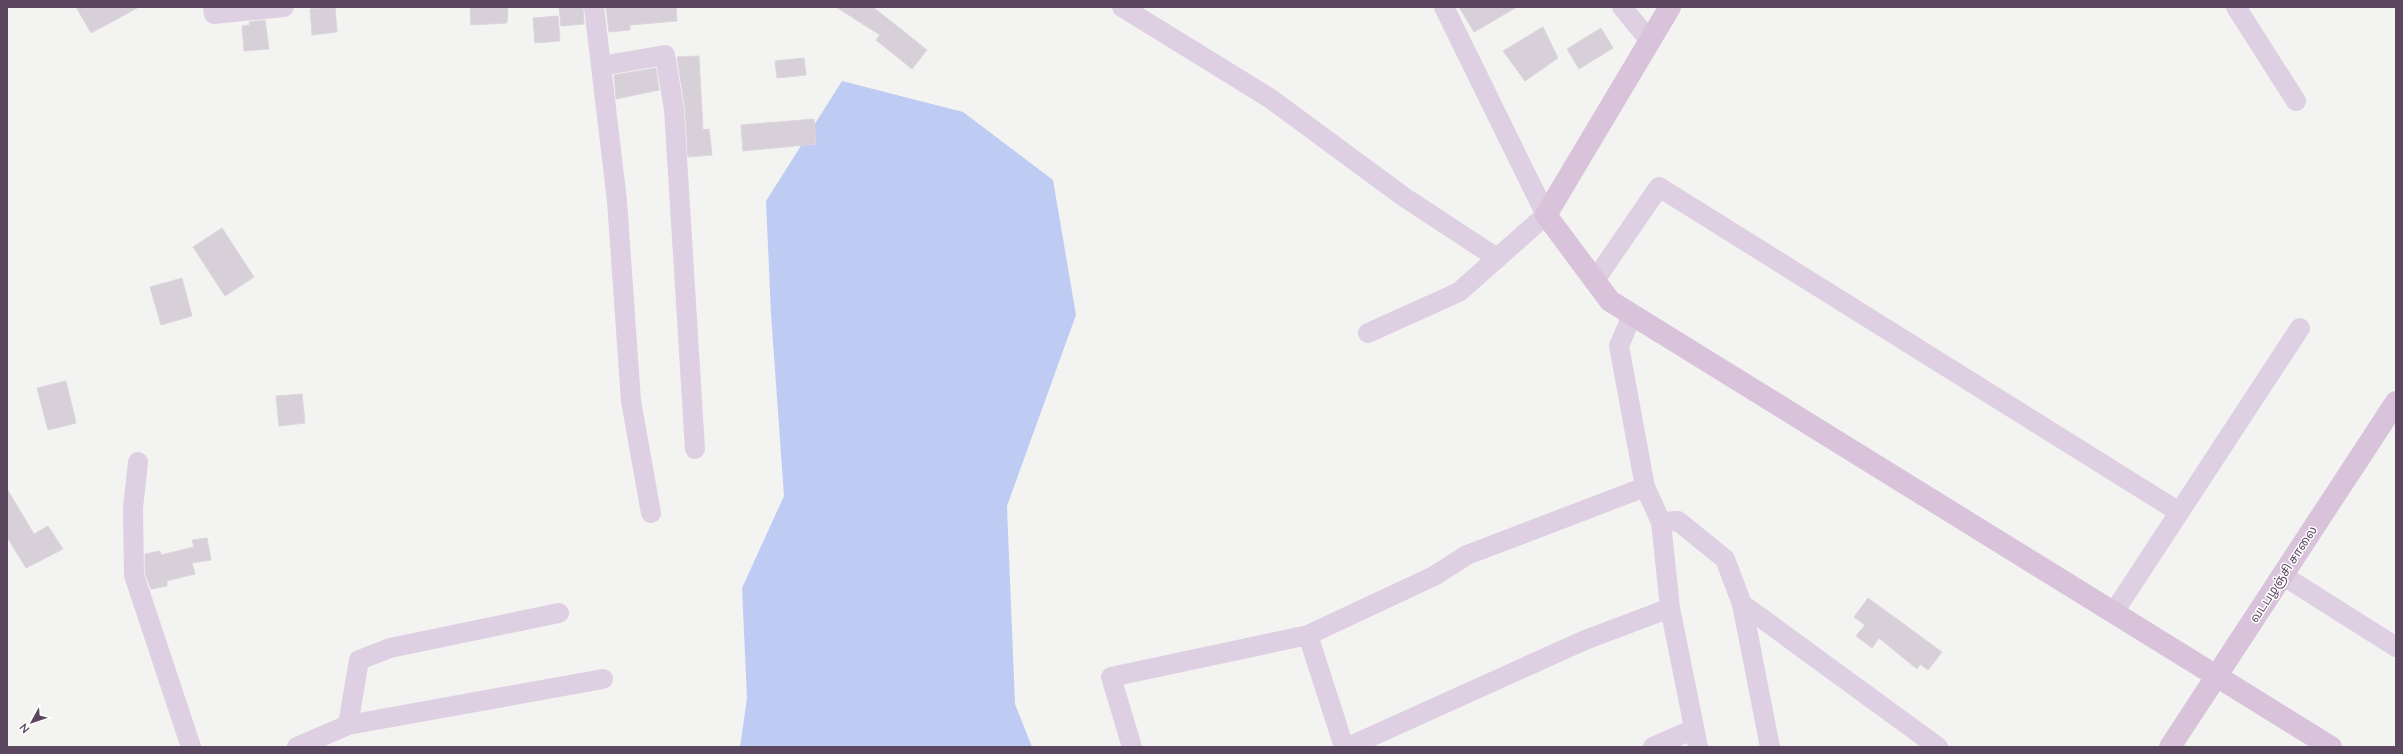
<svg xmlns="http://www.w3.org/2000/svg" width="2403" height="754" font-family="Lato,'Noto Sans Tamil',sans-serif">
	<rect width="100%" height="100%" fill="#f3f4f1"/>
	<path fill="#beccf3" d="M842 81 963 112 1053 180 1076 315 1007 506 1015 704 1032 747H740L747 698 742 588 784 496 771 314 766 201Z"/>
	<path fill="#d8d0d9" stroke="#ddd5dd" d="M76 7H139L91 33Z
		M335 7 337 32 312 35 310 9Z
		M470 7H508L507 23 471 25Z
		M559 7H583L584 24 561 26Z
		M606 7H676L677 21 630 25V30L609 32Z
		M836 7H873L927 50 912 69 876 40 880 35Z
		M1459 7H1517L1474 32Z
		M558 16 560 41 535 43 533 18Z
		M265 20 269 49 244 51 242 26 250 25 249 22Z
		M1543 27 1558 58 1525 81 1503 51Z
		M1601 28 1613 48 1579 69 1567 49Z
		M699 56 703 130 709 129 712 155 688 157 685 108 677 57Z
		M804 58 806 75 777 78 775 61Z
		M656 68 659 90 616 99 614 75Z
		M814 119 816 144 743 151 741 125Z
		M222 228 254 277 225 296 193 247Z
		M182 278 192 316 161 325 150 287Z
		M66 381 76 423 48 430 37 388Z
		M302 394 305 423 279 426 276 396Z
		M7 489 34 534 48 526 63 549 26 568 7 537Z
		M207 538 211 560 192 563 195 574 167 581V586L151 589 145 573V554L160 551 161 555 194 547 192 540Z
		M1868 598 1942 652 1928 670 1920 664 1917 669 1879 638 1872 648 1856 636 1865 625 1854 617Z"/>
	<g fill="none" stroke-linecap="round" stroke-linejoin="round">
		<path stroke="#decfe2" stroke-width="20" d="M213 7 214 14 284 7
			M594 7 617 201 631 401 651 513
			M1122 7 1271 99 1404 197 1497 258
			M1622 7 1650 41
			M2236 7 2296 101
			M601 66 665 55 674 109 695 449
			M1595 280 1659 187 2179 512
			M1632 315 1619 346 1645 487 1661 522 1670 608 1698 747
			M1368 333 1459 292 1546 215 1444 7
			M138 462 133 508 134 575 191 747
			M1661 522 1678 521 1725 559 1742 604
			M2282 575 2396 647
			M2114 612 2300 328
			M1308 635 1344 747
			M348 725 359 660 390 648 559 613
			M297 747 348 725 603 679
			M1132 747 1111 677 1308 635 1434 576 1467 555 1645 487
			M1348 747 1585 640 1670 608
			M1653 747 1694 729
			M1770 747 1742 604 1938 747"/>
		<path stroke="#d8c3db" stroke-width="22" d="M1670 7 1546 215 1610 301 2331 747
			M2170 747 2396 402"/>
	</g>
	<g text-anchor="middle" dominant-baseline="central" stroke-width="3" stroke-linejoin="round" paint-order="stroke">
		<g font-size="12" fill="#5c4761" stroke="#fff">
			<text transform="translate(2283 574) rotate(-57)">வடபழஞ்சி சாலை</text>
		</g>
	</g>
	<rect width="2403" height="754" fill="none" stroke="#5c4761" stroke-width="16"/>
	<g transform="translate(32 722) rotate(230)" stroke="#ffffff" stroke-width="3" paint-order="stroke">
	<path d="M0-3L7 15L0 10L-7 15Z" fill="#5c4761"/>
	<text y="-6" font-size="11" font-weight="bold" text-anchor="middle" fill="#5c4761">N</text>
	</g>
</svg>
